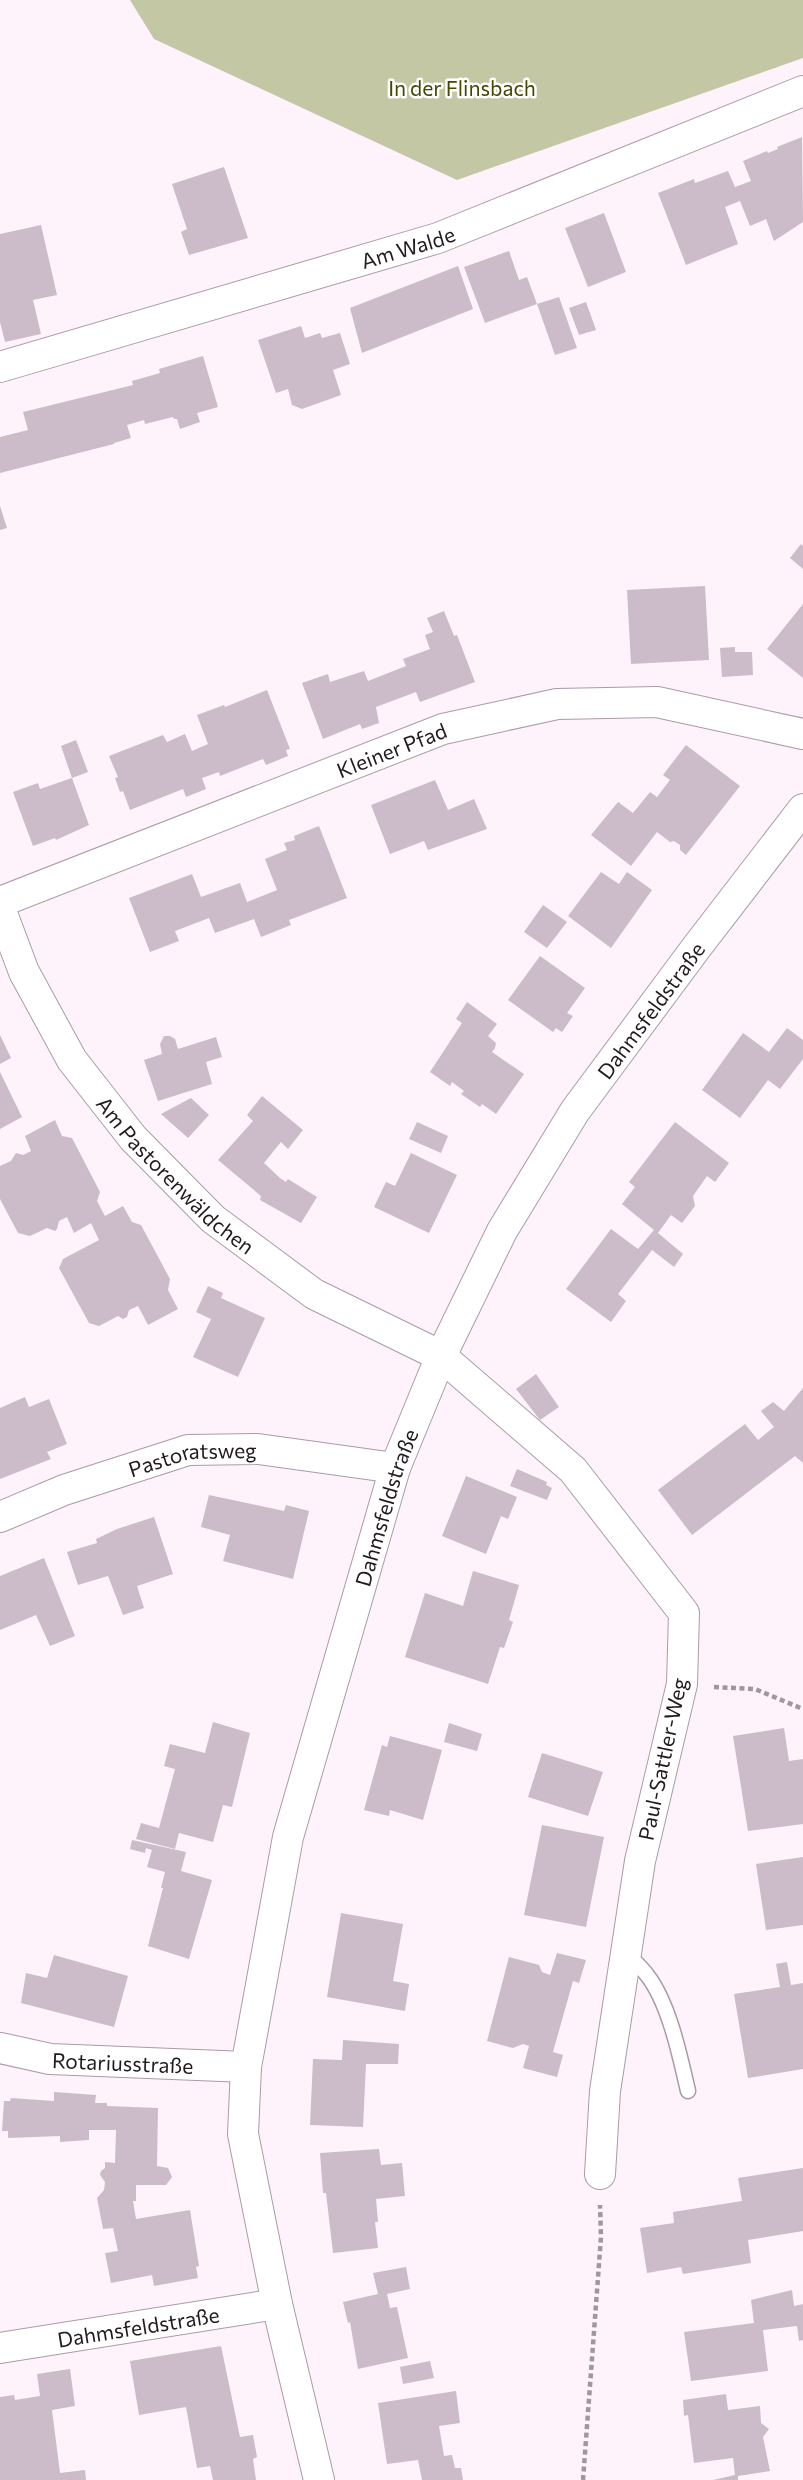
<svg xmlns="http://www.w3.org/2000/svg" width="803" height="2480" font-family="Commissioner,sans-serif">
	<rect width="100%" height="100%" fill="#fef3fb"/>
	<path fill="#c3c7a4" d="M130 0H803V58L457 180 154 39Z"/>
	<path fill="#ccbbc9" d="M802 137 803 222 774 241 766 219 750 226 740 201 725 207 738 244 686 265 658 193 694 179 695 183 728 171 735 187 751 181 743 161 767 151 768 153 778 149 777 147Z
		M224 167 248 238 189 255 181 232 187 229 172 184Z
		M604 213 626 272 588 287 565 228Z
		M41 225 57 295 33 300 41 334 5 342 0 322V234Z
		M509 251 519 280 527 277 537 304 485 323 464 267Z
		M458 266 473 309 362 353 350 308Z
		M559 297 577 348 555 355 537 304Z
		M586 302 596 330 579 335 569 308Z
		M301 326 305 338 320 333 322 338 340 333 350 364 333 370 341 395 302 409 292 405 288 389 276 393 258 340Z
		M203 356 218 407 197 413 200 422 180 429 177 419H174L173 417 145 424 144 420 127 425 131 438 114 443V444L0 473V437L28 430 23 412 133 385 132 381 160 373 159 369Z
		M0 506 7 528 0 530Z
		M801 544 803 546V569L790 558Z
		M705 586 709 660 631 664 627 590Z
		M803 604V678L767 649Z
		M444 611 454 636 457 635 475 682 420 702 416 692 376 707 379 723 362 729 360 724 323 739 302 683 328 674 330 682 364 671 368 681 406 666 403 659 430 649 425 635 433 632 427 618Z
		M735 647V652H752L753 675 722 677 720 648Z
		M267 690 290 749 286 750 288 756 266 765 263 759 220 776 219 772 202 778 206 789 186 797 183 789 130 810 123 791 120 792 115 778 118 777 109 756 163 735 167 742 185 734 192 751 208 744 197 715 224 705 225 707Z
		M76 740 88 772 72 778 61 746Z
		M686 745 740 786 686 855 680 850V845L674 841 670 842 657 832 631 866 591 835 618 802 633 813 650 792 657 797 670 780 663 775Z
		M72 778 89 825 56 840 55 838 33 846 13 792 38 783 40 789Z
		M435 780 448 810 474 799 487 829 428 850 424 841 390 854 371 805Z
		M319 826 347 898 289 920 291 925 261 937 254 919 215 933 209 918 175 931 179 941 150 952 129 898 192 874 201 897 240 883 247 902 277 890 265 859 287 850 284 843 295 840 294 836Z
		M601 872 619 884 627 872 652 890 611 948 568 916Z
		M543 905 567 922 547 948 524 932Z
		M540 956 585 988 567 1013 573 1016 562 1032 556 1028 553 1032 508 1000Z
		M467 1002 497 1024 488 1036 496 1043 495 1048 492 1052 524 1074 496 1114 482 1104 480 1107 461 1094 464 1091 452 1082 450 1086 430 1072 462 1023 456 1019Z
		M787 1028 803 1040V1059L780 1089 768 1080 740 1118 702 1090 743 1033 769 1052Z
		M0 1035 11 1058 0 1064Z
		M164 1036H170L175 1039 178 1049 216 1037 222 1057 206 1062 212 1084 158 1101 144 1060 162 1054 160 1044Z
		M0 1072 22 1117 0 1129Z
		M262 1096 303 1130 288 1149 281 1142 264 1163 280 1178 286 1182 288 1179 317 1197 301 1223 260 1200 261 1196 218 1160 253 1121 247 1115Z
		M191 1098 209 1115 188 1138 161 1114Z
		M55 1120 62 1136 72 1138 100 1192 97 1201 105 1216 123 1206 132 1222 141 1225 170 1279 168 1290 178 1309 148 1325 138 1306 129 1310 127 1317 123 1319 118 1316 99 1326 89 1323 59 1268 63 1259 99 1240 91 1223 74 1233 67 1217 59 1221 57 1229 55 1231 47 1228 30 1236 18 1233 0 1199V1166L11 1161 16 1153 23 1155 31 1151 25 1136Z
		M417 1122 448 1136 441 1153 409 1139Z
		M675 1122 729 1163 715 1182 707 1176 693 1196 695 1206 682 1223 671 1215 658 1233 683 1254 674 1267 652 1250 618 1294 626 1301 611 1322 566 1289 611 1229 638 1249 654 1230 622 1204 635 1187 629 1182Z
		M411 1153 457 1175 429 1233 374 1207 386 1182 395 1186Z
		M208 1286 223 1293 221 1298 265 1318 238 1377 193 1357 211 1319 196 1312Z
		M536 1374 559 1407 540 1420 516 1389Z
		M803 1388V1463L795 1456 692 1535 658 1490 745 1424 758 1440 774 1427 761 1411 773 1402 784 1411Z
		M25 1397 29 1407 49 1399 67 1444 47 1452 51 1459 0 1479V1408Z
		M517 1469 547 1482 546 1485 552 1488 547 1500 510 1486Z
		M466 1476 517 1497 508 1519 501 1516 486 1554 442 1536Z
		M209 1495 284 1511 286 1505 309 1511 293 1579 223 1561 230 1535 201 1527Z
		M154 1517 173 1574 137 1586 144 1608 123 1615 108 1576 78 1585 67 1552 97 1543 96 1539 117 1529Z
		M44 1558 75 1636 50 1646 36 1615 0 1630V1576Z
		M473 1571 519 1585 509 1620 513 1622 504 1648 500 1647 488 1684 405 1657 425 1593 463 1606Z
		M213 1722 250 1733 232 1807 223 1805 213 1842 179 1833 175 1849 136 1839 141 1823 159 1828 175 1769 164 1766 170 1744 205 1753Z
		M449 1723 482 1734 477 1751 444 1742Z
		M784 1728 789 1761 803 1759V1824L748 1831 733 1736Z
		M390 1736 442 1750 423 1820 390 1810 389 1816 364 1810 382 1745 387 1747Z
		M542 1753 603 1772 588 1816 528 1797Z
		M542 1825 604 1837 586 1927 524 1915Z
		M132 1840 186 1852 181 1871 212 1880 189 1959 148 1946 163 1888H161L165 1872 147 1867 152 1850 146 1848 145 1853 130 1849Z
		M803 1857V1925L766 1930 756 1864Z
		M341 1913 403 1924 393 1981 409 1984 405 2011 327 1997Z
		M557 1953 586 1960 579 1983 573 1981 553 2052 563 2055 557 2077 523 2068 529 2046 523 2044 513 2048 487 2041 509 1957 539 1965 542 1972 550 1975Z
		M54 1955 128 1976 114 2027 21 2003 26 1973 47 1978Z
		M787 1962 791 1985 803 1983V2069L748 2078 734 1994 780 1987 776 1964Z
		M343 2040 399 2044 398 2064H366L363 2127 310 2125 313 2059 342 2060Z
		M54 2092 96 2095 95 2103H107V2106L158 2108 157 2166 168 2168 172 2177 166 2185H136V2201H133L136 2219 190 2210 199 2266 196 2267 198 2278 154 2286 152 2275 111 2283 105 2253 118 2251 113 2228 103 2229 97 2198 104 2190 105 2182 100 2175 101 2171 105 2168V2162L115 2163 116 2130H89V2140L60 2142V2136L8 2138V2131H2L4 2101H10L11 2098 54 2101Z
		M379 2149 381 2165 402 2163 405 2196 376 2199 378 2222H375L378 2248 333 2253 326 2193H323L320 2153Z
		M803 2168V2231L748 2240 751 2263 683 2274 681 2267 647 2273 640 2228 674 2223 673 2212 742 2201 738 2178Z
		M406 2267 410 2289 387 2294 390 2308 397 2307 408 2358 358 2369 350 2322 348 2323 343 2302 378 2294 373 2273Z
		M792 2290 794 2306 803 2304V2340L799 2341 797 2326 763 2330 768 2371 691 2381 684 2332 754 2323 751 2300Z
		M221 2346 240 2437 253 2435 257 2457 253 2459 256 2480H213L210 2466 197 2468 186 2407 139 2415 130 2361Z
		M430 2361 434 2378 403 2384 400 2367Z
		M70 2369 75 2406 52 2410 60 2473 85 2470 86 2480H0V2397L14 2395 15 2400 40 2396 37 2374Z
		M456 2391 460 2423 439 2426 444 2456 452 2455 455 2468H461L463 2480H422L418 2460 387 2464 378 2403Z
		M726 2394 728 2410 760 2406 761 2423 769 2429 763 2437 770 2471 738 2476V2480H713L735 2475 733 2458 694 2463 688 2415 684 2416 683 2400Z"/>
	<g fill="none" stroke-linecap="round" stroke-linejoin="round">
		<g stroke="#ab9aa8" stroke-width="17">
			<path id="lane" d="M627 1954C634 1961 641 1967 647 1975 669 2003 680 2056 688 2091"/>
		</g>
		<g stroke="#ab9aa8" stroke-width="32">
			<g id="street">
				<path id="s1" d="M0 367 438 238 803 91"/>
				<path id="s2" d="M0 902 443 729 557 704 657 702 803 734"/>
				<path id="s3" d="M0 908 24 972 72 1060 133 1138 213 1219 314 1294 441 1356 573 1470 684 1613 682 1684 640 1861 605 2091 600 2174"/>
				<path id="s4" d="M0 1517 64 1490 188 1450 258 1449 395 1468"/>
				<path id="s5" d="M0 2048 50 2059 246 2067"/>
				<path id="s6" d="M0 2348 277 2304"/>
				<path id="s7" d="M319 2480 277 2304 243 2134 246 2067 288 1837 395 1468 441 1356 502 1231 575 1111 696 948 803 809"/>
			</g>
		</g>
		<path stroke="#a0979e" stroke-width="4.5" stroke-dasharray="5 3.5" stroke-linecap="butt" d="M714 1687 755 1689 803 1709
			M583 2480 601 2237 600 2205"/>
		<use href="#lane" stroke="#fff" stroke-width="14"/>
		<use href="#street" stroke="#fff" stroke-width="30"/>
	</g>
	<g text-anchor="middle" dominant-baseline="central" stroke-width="5" stroke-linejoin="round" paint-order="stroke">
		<g font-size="21" fill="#444700" stroke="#fff">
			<text x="462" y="87">In der Flinsbach</text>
		</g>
		<g font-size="21" fill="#211b20" stroke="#fff">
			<text stroke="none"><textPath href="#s1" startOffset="425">Am Walde</textPath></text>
			<text stroke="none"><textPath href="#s2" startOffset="420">Kleiner Pfad</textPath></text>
			<text stroke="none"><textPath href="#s7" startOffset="1566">Dahmsfeldstraße</textPath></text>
			<text stroke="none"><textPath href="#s3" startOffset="324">Am Pastorenwäldchen</textPath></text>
			<text stroke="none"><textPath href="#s4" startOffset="203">Pastoratsweg</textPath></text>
			<text stroke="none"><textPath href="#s7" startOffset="999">Dahmsfeldstraße</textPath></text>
			<text transform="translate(662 1759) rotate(-78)">Paul-Sattler-Weg</text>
			<text stroke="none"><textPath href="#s5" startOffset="124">Rotariusstraße</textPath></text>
			<text stroke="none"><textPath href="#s6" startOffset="140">Dahmsfeldstraße</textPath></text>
		</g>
	</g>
</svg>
